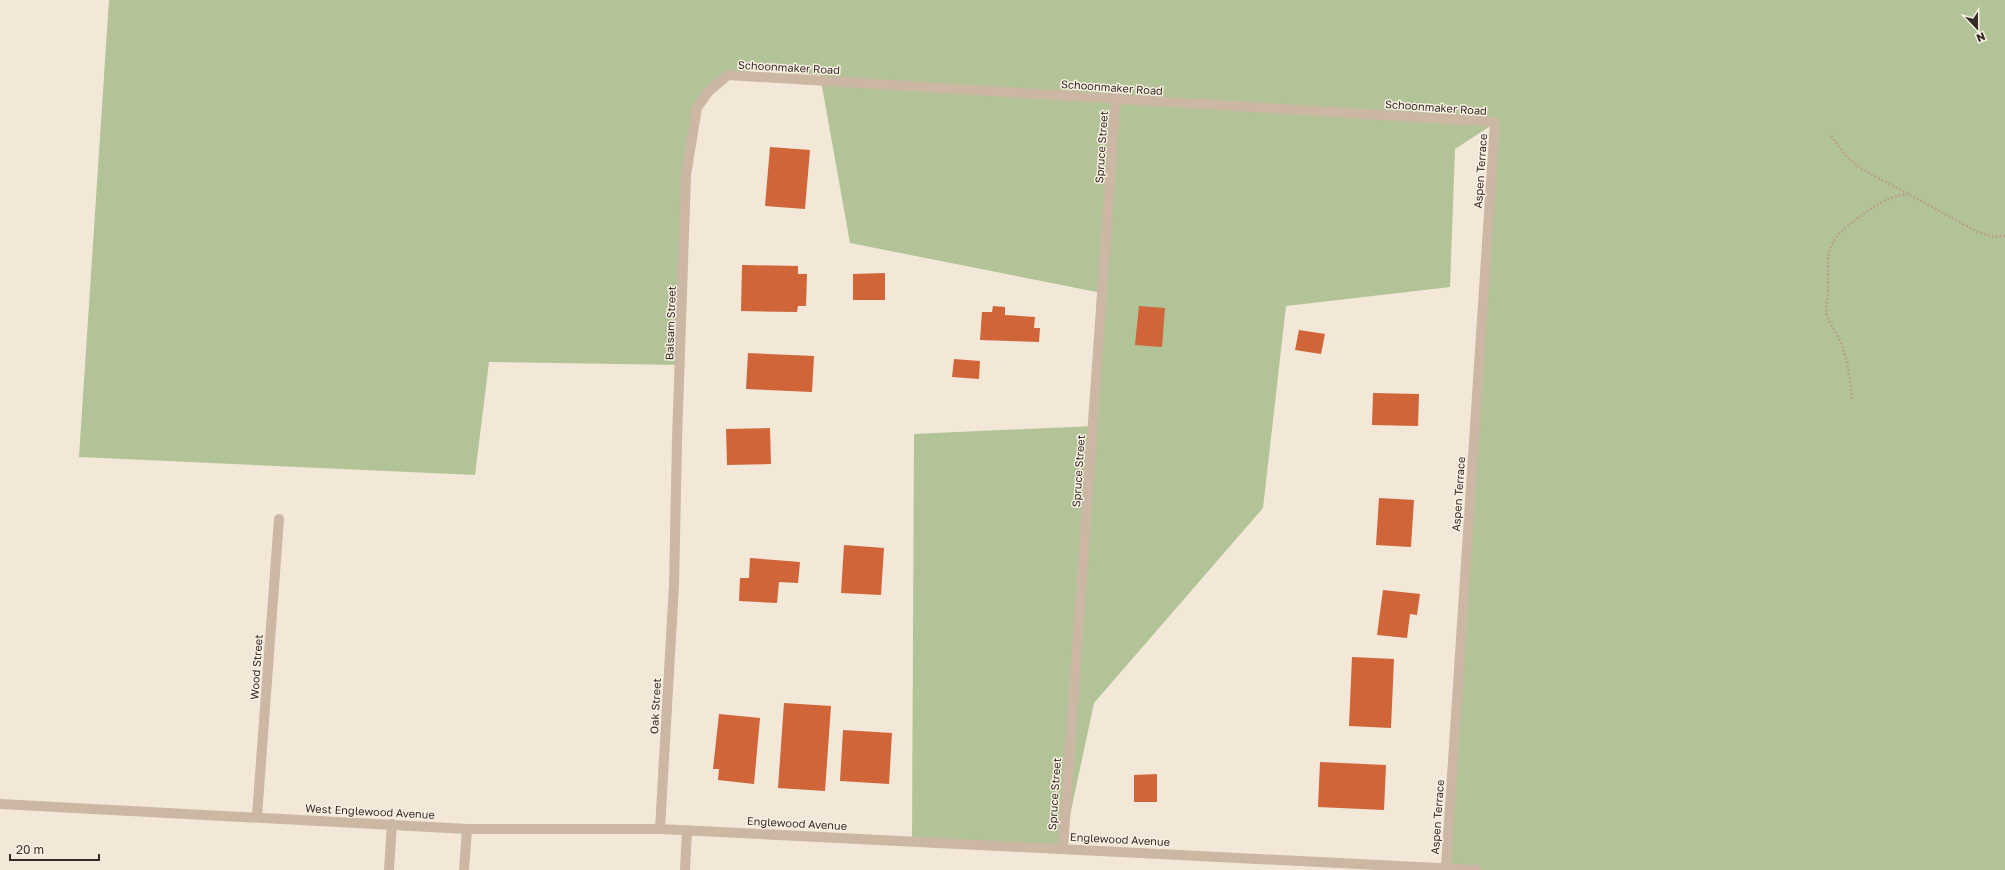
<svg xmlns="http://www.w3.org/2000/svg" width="2005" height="870" font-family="'Golos Text',sans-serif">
	<rect width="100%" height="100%" fill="#f3e7d7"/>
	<path fill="#b1c397" d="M109 0H2005V870H1480L1446 867 1495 123 1455 149 1450 287 1286 306 1263 508 1094 703 1063 848 912 841 914 434 1093 426 1102 293 850 243 820 75 748 70 728 75 697 108 686 175 681 365 489 362 475 475 79 457Z"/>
	<path fill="#cf6539" d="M770 147 810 150 805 209 765 206Z
		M742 265 798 266V274H807L806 306H798L797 312 741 311Z
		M885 273V300H853V274Z
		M993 306 1005 307V315L1035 317 1034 328H1040L1039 342 980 340 982 312H992Z
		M1139 306 1165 308 1162 347 1135 345Z
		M1299 330 1325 334 1321 354 1295 350Z
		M748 353 814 356 812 392 746 389Z
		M954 359 980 361 979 379 952 377Z
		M1373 393 1419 394 1418 426 1372 425Z
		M770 428 771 464 727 465 726 429Z
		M1379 498 1414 500 1411 547 1376 545Z
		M844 545 884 548 881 595 841 593Z
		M750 558 800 562 798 583 779 582 777 603 739 601 740 578H749Z
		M1383 590 1420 594 1417 615 1410 614 1407 638 1377 635Z
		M1352 657 1394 659 1391 728 1349 726Z
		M784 703 831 706 825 791 778 788Z
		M719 714 760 718 754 784 718 780 719 769H713Z
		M843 730 892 733 889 784 840 781Z
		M1320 762 1386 765 1384 810 1318 807Z
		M1157 774V802H1134V775Z"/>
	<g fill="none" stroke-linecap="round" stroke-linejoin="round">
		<path stroke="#b7a18d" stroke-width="2.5" stroke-dasharray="2 2" stroke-linecap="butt" d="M1831 136 1847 157 1862 169 1978 232 1993 237 2005 236
			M1852 399C1850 380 1848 361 1841 343 1837 333 1830 325 1827 315 1825 307 1828 300 1828 291 1829 253 1822 244 1858 218 1874 206 1888 196 1909 194"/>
		<path stroke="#cbb7a3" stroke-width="10" d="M0 804 467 829H660L1477 870
			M257 816 279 519
			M660 829 674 585 677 440 686 175 697 108 708 92 728 75 1495 122 1446 867
			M1063 848 1116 95
			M389 870 392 824
			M464 870 467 829
			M685 870 687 830"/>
	</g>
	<g text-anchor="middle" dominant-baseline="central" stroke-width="3" stroke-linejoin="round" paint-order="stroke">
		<g font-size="11" fill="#362b25" stroke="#faf1e4">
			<text transform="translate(789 67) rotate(3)">Schoonmaker Road</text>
			<text transform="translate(1112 87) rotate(4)">Schoonmaker Road</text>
			<text transform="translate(1436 107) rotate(4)">Schoonmaker Road</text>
			<text transform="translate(1101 147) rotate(-86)">Spruce Street</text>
			<text transform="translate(1480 171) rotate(-86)">Aspen Terrace</text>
			<text transform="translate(670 323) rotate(-88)">Balsam Street</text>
			<text transform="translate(1078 471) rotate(-86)">Spruce Street</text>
			<text transform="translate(1458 494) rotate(-86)">Aspen Terrace</text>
			<text transform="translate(256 667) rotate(-86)">Wood Street</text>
			<text transform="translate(655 706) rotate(-87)">Oak Street</text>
			<text transform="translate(1054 794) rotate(-86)">Spruce Street</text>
			<text transform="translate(370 811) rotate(3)">West Englewood Avenue</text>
			<text transform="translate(1437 817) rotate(-86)">Aspen Terrace</text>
			<text transform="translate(797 823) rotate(3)">Englewood Avenue</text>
			<text transform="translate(1120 839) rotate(3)">Englewood Avenue</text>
		</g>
	</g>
	<g transform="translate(1977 28) rotate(158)" stroke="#faf1e4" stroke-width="3" paint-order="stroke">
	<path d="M0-3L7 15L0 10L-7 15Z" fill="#362b25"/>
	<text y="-6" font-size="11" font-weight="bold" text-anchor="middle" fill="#362b25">N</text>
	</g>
	<path d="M10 854v6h89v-6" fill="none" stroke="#362b25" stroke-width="2"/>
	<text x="16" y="854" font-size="12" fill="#362b25" stroke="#faf1e4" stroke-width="3" paint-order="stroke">20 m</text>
</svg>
